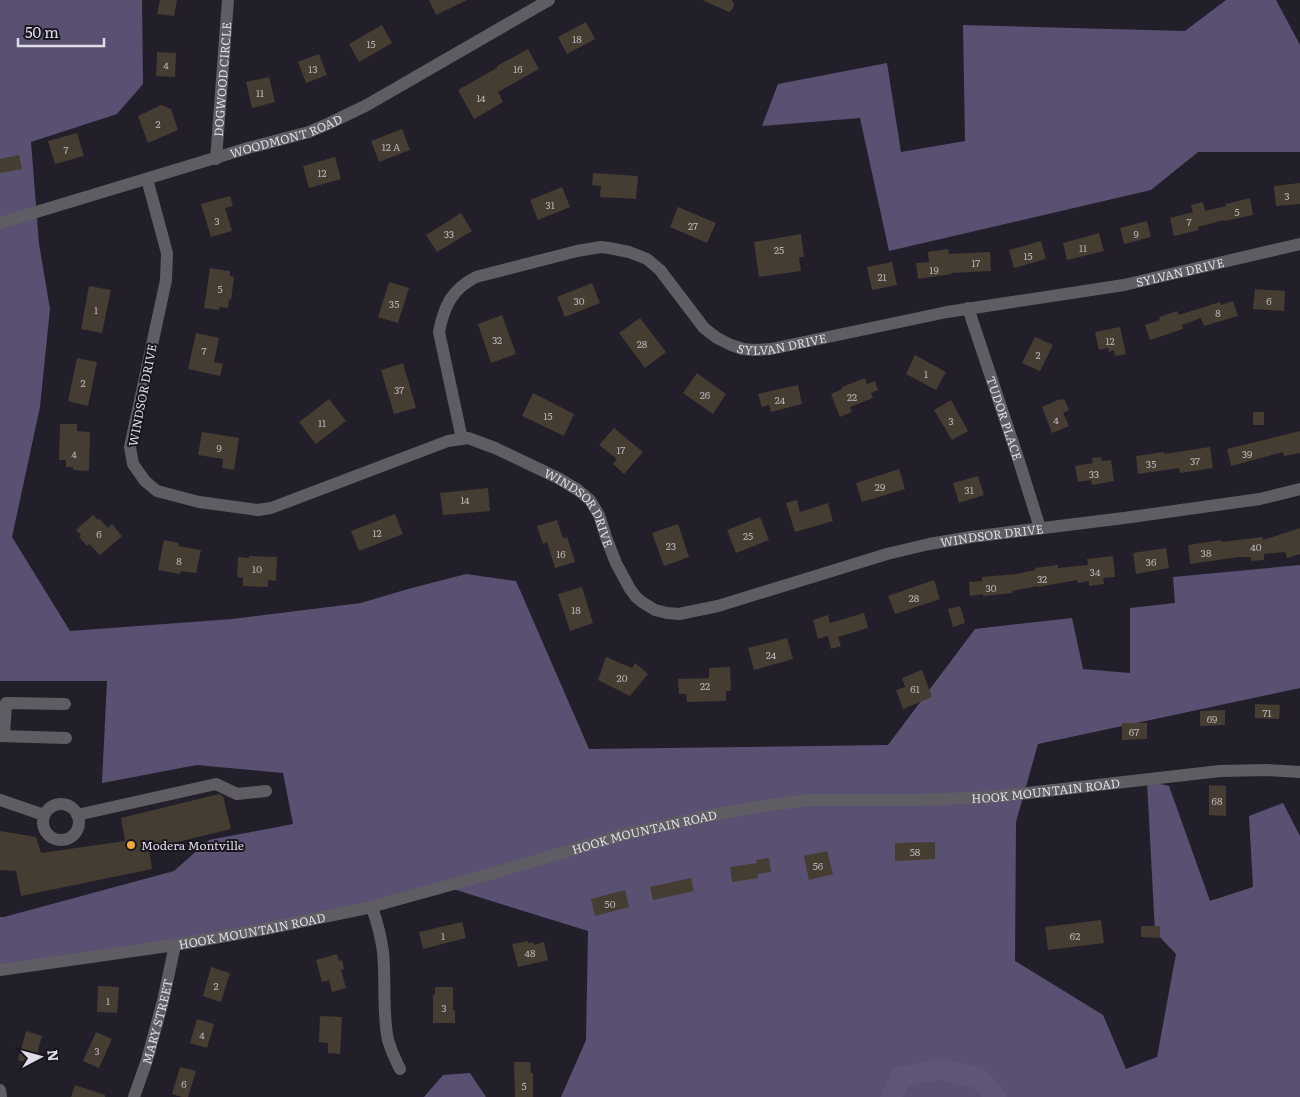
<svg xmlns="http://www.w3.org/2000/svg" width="1300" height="1097" font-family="Literata,serif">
	<rect width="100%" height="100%" fill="#231f2a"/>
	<path fill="#5a5072" d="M0 0H142L143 84 117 114 31 142 39 244 50 309 40 407 12 537 70 631 232 619 361 603 408 589 466 574 516 581 589 749 888 745 975 629 1072 618 1083 669 1130 673V608L1175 603 1173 577 1300 565V688L1038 744 1016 822 1015 961 1103 1015 1126 1069 1157 1057 1176 954 1155 932 1147 781 1169 786 1210 901 1253 887 1249 816 1283 803 1300 836V1097H561L586 1040 588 931 440 885 271 929 0 972V917H4L174 871 209 840 293 824 283 773 197 765 102 783 107 681H0Z
		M1226 0H1276L1300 45V152H1198L1151 190 889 251 860 118 762 126 778 84 887 63 901 152 965 141 963 25 1185 31Z
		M470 1073 486 1097H424L443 1075Z"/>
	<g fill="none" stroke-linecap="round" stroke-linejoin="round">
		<path stroke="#5f5577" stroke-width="21" d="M891 1097 901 1077 941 1069 979 1078 996 1097"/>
	</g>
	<path fill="#453c32" d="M160 0H177L174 16 157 14Z
		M429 0H467L436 15Z
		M702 0H732L734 5 732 10 729 12Z
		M586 22 595 39 567 54 558 37Z
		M382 25 392 43 359 62 349 44Z
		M528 49 539 69 498 92 503 102 474 119 458 90 497 68V66Z
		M157 52 176 53 175 77 156 76Z
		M319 54 327 75 306 83 298 62Z
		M269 77 275 102 252 108 246 82Z
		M161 105 171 109 178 130 148 143 138 116Z
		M402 129 410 150 379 162 371 141Z
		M77 133 84 156 55 164 48 141Z
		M19 155 22 169 0 173V159Z
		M335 157 341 179 309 188 303 166Z
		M593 173 638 176 636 199 600 197 601 186 592 185Z
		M1300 183V204L1276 206 1274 186Z
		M562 187 570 207 538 220 530 200Z
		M230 196 233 206 225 208 232 231 211 237 201 204Z
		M1250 198 1253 215 1225 221 1224 220 1198 227 1199 230 1174 236 1170 218 1193 212 1191 205 1203 202 1205 211 1226 206V204Z
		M678 207 716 223 707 243 670 227Z
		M461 213 472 231 437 252 426 235Z
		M1147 221 1151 237 1124 244 1120 228Z
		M1099 233 1104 251 1067 260 1063 243Z
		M801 234 804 257H799L801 271 759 277 754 242Z
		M1041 241 1046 259 1014 268 1009 250Z
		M948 249 949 254 990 252 991 271 951 273 952 274 918 279 916 263 929 262 928 252Z
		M892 262 897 285 872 290 867 267Z
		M210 268 230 271V276L234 277 231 300 229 299 228 308 220 307 219 310 204 308Z
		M389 282 409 288 398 323 378 317Z
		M592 283 600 303 565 317 557 297Z
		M89 286 111 290 102 333 81 329Z
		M1255 289 1285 291 1284 311 1253 309Z
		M1233 301 1238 316 1204 326 1201 318 1182 325 1183 329 1150 340 1145 325 1160 320 1159 317 1177 311 1179 315 1220 302 1221 305Z
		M502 315 516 354 491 363 478 324Z
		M640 318 666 352 645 368 619 333Z
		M1120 327 1126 354 1115 356 1114 350 1109 352 1108 348 1099 350 1095 332Z
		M196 333 219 338 214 362 223 364 220 376 188 369Z
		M1035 337 1053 345 1040 371 1022 363Z
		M915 355 946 372 936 390 906 374Z
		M77 358 97 362 88 406 68 401Z
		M403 363 416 408 394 414 381 370Z
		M697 373 726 394 713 414 683 393Z
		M865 378 867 384 875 381 878 390 871 393 873 398 850 407 852 412 840 417 831 394 842 389V387Z
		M798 385 802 404 771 412 769 405 762 407 758 394Z
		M533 393 574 414 564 436 522 416Z
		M329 399 346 421 316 444 299 422Z
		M1060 399 1061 400 1064 399 1069 410 1063 413 1069 426 1052 433 1042 407Z
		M951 400 968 431 952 440 934 410Z
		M1253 412H1264V425H1253Z
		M60 424H77V431L90 432 89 471 73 470V467H66V460H59Z
		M614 428 643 452 624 474 613 464 617 459 599 445Z
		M1300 431V453L1284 456 1283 452 1231 466 1227 449Z
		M202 432 239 438 234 470 222 468 223 459 198 455Z
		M1210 447 1213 468 1180 473 1179 468 1138 474 1136 456 1164 452V454Z
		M1101 457 1102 461 1111 460 1114 481 1092 485 1091 480 1078 482 1075 466 1093 463 1092 458Z
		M899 469 905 489 862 502 856 483Z
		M978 476 984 495 959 503 953 483Z
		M488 488 490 511 443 515 440 493Z
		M797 500 800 512 828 503 833 521 795 532 786 503Z
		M395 514 403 534 359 551 351 531Z
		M93 515 98 520 99 518 108 528 112 524 122 536 100 555 89 544 87 546 79 537 81 535 76 530Z
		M760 517 769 540 736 553 727 530Z
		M557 520 563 538 567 537 575 562 555 568 547 542 543 544 537 526Z
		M678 524 689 557 664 566 652 533Z
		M1300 528V554L1287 558 1285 552 1264 554V560L1251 561V557H1239L1190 564 1188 545 1221 540V542L1263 537V540Z
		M164 540 179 543 178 546 201 550 196 573 181 571 180 574 158 570Z
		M1166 548 1169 568 1136 574 1133 553Z
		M249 556 277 557 276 581 268 580V587L243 586V578L237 577 238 557 249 558Z
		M1113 556 1115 577 1103 578 1104 584 1089 586V581L1078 583 1077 580 1038 587V586L1012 591 1013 593 983 596V594L970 596 969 582 982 581V577L1016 574 1035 570V568L1058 565V568L1088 565 1087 559Z
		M934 580 940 599 895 614 888 596Z
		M582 587 593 623 570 631 558 594Z
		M960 606 965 623 953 627 948 609Z
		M864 613 868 628 838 637 841 646 831 649 828 636 818 639 813 620 828 615 830 623Z
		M787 638 793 659 754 670 748 648Z
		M606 657 632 668 635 663 648 674 630 696 598 680Z
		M730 667 731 691H726V701L687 702 686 694H679L678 679 709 678V668Z
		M922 670 932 697 903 709 896 690 905 687 902 678Z
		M1255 704 1280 705 1279 719 1255 718Z
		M1225 710V725L1200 726V711Z
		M1122 723H1147V739L1122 740Z
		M1209 785 1226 786V816L1209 815Z
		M219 794 223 796 231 829 149 849 152 869 21 896 16 871 0 870V831L36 837 41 853 125 841 121 818Z
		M935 842V859L895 861V843Z
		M827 851 833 874 809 880 804 856Z
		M769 858 771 872 758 874V878L732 882 730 867 757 863 756 860Z
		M691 878 694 891 653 900 650 887Z
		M625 890 629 907 595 916 591 899Z
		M1101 920 1104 943 1048 950 1045 927Z
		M462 922 466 938 423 949 419 932Z
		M1141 926H1160V938L1141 937Z
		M528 941V943L533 942 534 945 544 942 548 960 518 967 512 944Z
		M337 954 339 961 342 960 344 969 341 970 346 988 332 992 329 980 322 982 316 960Z
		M211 967 230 973 221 1002 203 996Z
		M98 986 119 987 117 1013 97 1012Z
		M435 987H453V1010H455V1023H433V995H435Z
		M320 1016 342 1017 340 1054 328 1053V1043L319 1042Z
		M197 1019 214 1024 207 1048 190 1043Z
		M26 1031 42 1036 34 1064 18 1060Z
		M96 1032 112 1039 99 1068 83 1061Z
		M514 1062H530L531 1073H533V1097H515Z
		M180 1067 196 1071 188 1097H182L172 1094Z
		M75 1085 105 1095V1097H71Z"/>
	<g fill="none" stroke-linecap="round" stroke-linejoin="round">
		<g stroke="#5f5d63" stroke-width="12">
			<path id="s1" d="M216 159 228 0"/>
			<path id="s2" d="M147 179 167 253 166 280 130 447 133 464 145 481 157 491 199 502 258 510 271 508 448 441 468 438 495 448 558 478 578 490 590 500 599 515 607 540 616 563 630 589 636 597 642 602 655 610 667 613 679 614 718 606 887 554 929 544 971 537 1124 518 1260 499 1300 489"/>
			<path id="s3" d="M0 223 248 148 309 132 330 123 367 105 549 0"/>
			<path id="s4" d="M968 308 1018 458 1040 528"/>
			<path id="s5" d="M462 439 439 332C444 306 452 289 476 277L577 251 601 247 609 248 629 252 647 259 660 270 704 328 717 338 731 345 743 349 754 350 771 349 947 312 1124 285 1300 244"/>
			<path d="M0 736 66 738"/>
			<path d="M4 736 6 703 65 704"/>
			<path d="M0 800 44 815"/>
			<circle cx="61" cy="822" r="18"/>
			<path d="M77 815 216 784 237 794 266 791"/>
			<path d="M372 907C377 922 381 936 383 952 386 981 382 1011 388 1040 391 1050 395 1059 400 1069"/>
			<path id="s6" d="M0 970 175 945 265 929 367 908 490 874 622 835 702 817 751 808 807 800H921L993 797 1220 771 1267 770 1300 772"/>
			<path d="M0 1090 1 1097"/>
			<path id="s7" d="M134 1097 147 1060 163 1001 175 945"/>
		</g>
	</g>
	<circle fill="#efa73d" stroke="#191621" stroke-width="2" cx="131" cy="845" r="5"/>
	<g text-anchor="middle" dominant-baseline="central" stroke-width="4" stroke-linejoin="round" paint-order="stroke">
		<g font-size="10" fill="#b8b4b8">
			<text x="577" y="38">18</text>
			<text x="371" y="43">15</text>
			<text x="166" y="64">4</text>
			<text x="313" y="68">13</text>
			<text x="518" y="68">16</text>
			<text x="260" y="92">11</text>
			<text x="481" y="97">14</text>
			<text x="158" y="123">2</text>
			<text x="391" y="146">12 A</text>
			<text x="66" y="149">7</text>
			<text x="322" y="172">12</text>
			<text x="1287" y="195">3</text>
			<text x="550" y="204">31</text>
			<text x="1237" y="211">5</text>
			<text x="217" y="220">3</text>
			<text x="1189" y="221">7</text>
			<text x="693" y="225">27</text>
			<text x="449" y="233">33</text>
			<text x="1136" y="233">9</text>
			<text x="1083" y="247">11</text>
			<text x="779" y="249">25</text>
			<text x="1028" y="255">15</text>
			<text x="976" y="262">17</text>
			<text x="934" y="269">19</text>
			<text x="882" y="276">21</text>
			<text x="220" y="288">5</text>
			<text x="579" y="300">30</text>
			<text x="1269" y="300">6</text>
			<text x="394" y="303">35</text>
			<text x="96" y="309">1</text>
			<text x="1218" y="312">8</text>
			<text x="497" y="339">32</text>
			<text x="1110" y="340">12</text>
			<text x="642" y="343">28</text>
			<text x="204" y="350">7</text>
			<text x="1038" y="354">2</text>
			<text x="926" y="373">1</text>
			<text x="83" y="382">2</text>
			<text x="399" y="389">37</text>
			<text x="705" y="394">26</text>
			<text x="852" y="396">22</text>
			<text x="780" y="399">24</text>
			<text x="548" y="415">15</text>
			<text x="1056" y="419">4</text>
			<text x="951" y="420">3</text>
			<text x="322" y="422">11</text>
			<text x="219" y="447">9</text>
			<text x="621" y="449">17</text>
			<text x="74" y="453">4</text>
			<text x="1247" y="453">39</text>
			<text x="1195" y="460">37</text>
			<text x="1151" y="463">35</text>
			<text x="1094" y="473">33</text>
			<text x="880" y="486">29</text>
			<text x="969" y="489">31</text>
			<text x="465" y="499">14</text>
			<text x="377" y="532">12</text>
			<text x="99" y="533">6</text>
			<text x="748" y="535">25</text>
			<text x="671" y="545">23</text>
			<text x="1256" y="546">40</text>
			<text x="1206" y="552">38</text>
			<text x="561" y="553">16</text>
			<text x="179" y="560">8</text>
			<text x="1151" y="561">36</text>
			<text x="257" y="568">10</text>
			<text x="1095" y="571">34</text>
			<text x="1042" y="578">32</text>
			<text x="991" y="587">30</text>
			<text x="914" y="597">28</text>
			<text x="576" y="609">18</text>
			<text x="771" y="654">24</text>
			<text x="622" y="677">20</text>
			<text x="705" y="685">22</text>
			<text x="915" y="688">61</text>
			<text x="1267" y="712">71</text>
			<text x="1212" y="718">69</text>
			<text x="1134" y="731">67</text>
			<text x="1217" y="800">68</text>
			<text x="915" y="851">58</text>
			<text x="818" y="865">56</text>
			<text x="610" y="903">50</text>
			<text x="443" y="935">1</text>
			<text x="1075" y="935">62</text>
			<text x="530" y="952">48</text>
			<text x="216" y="985">2</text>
			<text x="108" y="1000">1</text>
			<text x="444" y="1007">3</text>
			<text x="202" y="1034">4</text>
			<text x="97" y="1050">3</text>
			<text x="184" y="1083">6</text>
			<text x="524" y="1085">5</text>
		</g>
		<g font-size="12" fill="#dedce4" stroke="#191621">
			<text stroke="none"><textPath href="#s1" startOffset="80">DOGWOOD CIRCLE</textPath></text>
			<text stroke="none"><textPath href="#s3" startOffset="299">WOODMONT ROAD</textPath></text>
			<text stroke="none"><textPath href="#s5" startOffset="934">SYLVAN DRIVE</textPath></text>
			<text stroke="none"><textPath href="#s5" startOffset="529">SYLVAN DRIVE</textPath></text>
			<text transform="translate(142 395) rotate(-79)">WINDSOR DRIVE</text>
			<text stroke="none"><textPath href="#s4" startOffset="116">TUDOR PLACE</textPath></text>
			<text stroke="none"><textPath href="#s2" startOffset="790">WINDSOR DRIVE</textPath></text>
			<text stroke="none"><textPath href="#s2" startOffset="1270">WINDSOR DRIVE</textPath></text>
			<text stroke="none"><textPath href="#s6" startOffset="1065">HOOK MOUNTAIN ROAD</textPath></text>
			<text stroke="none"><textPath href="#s6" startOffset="660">HOOK MOUNTAIN ROAD</textPath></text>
			<text stroke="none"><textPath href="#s6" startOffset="255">HOOK MOUNTAIN ROAD</textPath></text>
			<text stroke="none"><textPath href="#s7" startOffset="79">MARY STREET</textPath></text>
		</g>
		<g font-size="12" fill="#dedce4" stroke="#191621" text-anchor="start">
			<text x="141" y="845">Modera Montville</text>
		</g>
	</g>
	<g transform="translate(40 1057) rotate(84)" stroke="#191621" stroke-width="4" paint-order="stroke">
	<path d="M0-4L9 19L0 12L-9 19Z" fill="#dedce4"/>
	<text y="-8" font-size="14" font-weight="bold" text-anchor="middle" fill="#dedce4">N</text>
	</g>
	<path d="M18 38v8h86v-8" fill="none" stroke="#dedce4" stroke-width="2.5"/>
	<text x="25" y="38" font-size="15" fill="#dedce4" stroke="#191621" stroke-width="4" paint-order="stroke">50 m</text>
</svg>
